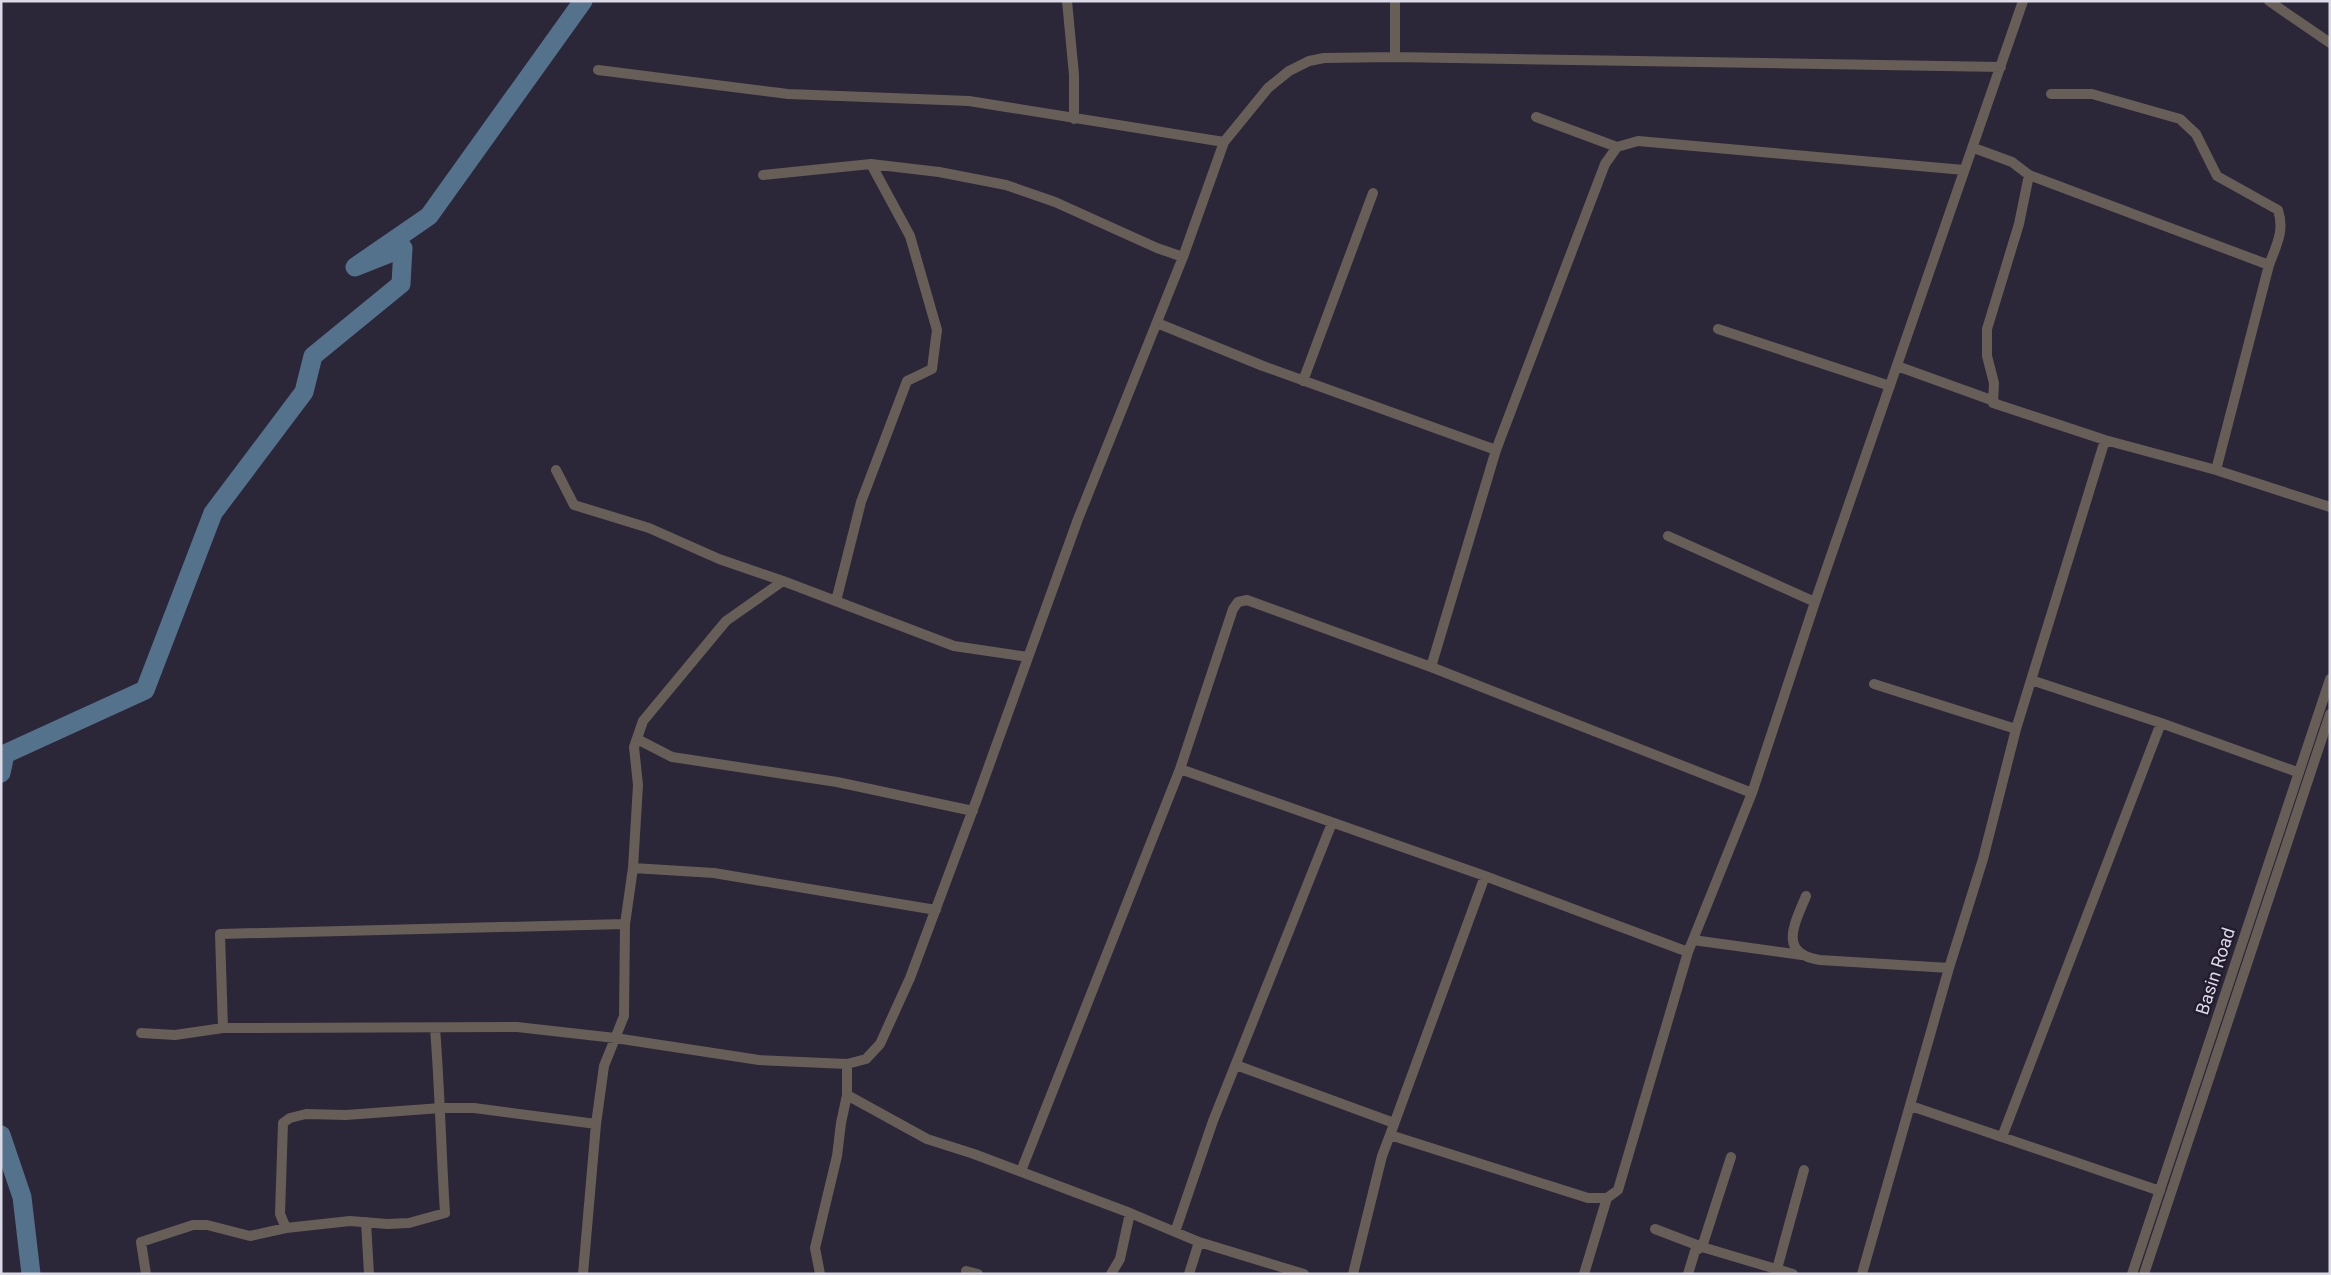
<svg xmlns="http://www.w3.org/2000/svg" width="2331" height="1275" font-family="Roboto,sans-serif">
	<rect width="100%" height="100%" fill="#2b2638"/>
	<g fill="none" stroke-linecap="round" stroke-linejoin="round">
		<path stroke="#55728c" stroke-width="19" d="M1 773 5 754 145 690 213 513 304 392 313 356 401 284 403 248 355 267 429 216 583 1
			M1 1135 22 1197 31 1274"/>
		<path stroke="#665e57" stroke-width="10" d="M1067 1 1074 75V119
			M2269 1 2330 43
			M1395 57V1
			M598 70 788 94 969 101 1224 142
			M2051 94H2092L2180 119 2196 134 2217 176 2278 210C2285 231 2276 246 2269 265L2216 470
			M1536 117 1617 147
			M1974 148 2012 162 2029 175 2269 265
			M763 175 871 164 939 172 1006 185 1055 202 1157 248 1183 257
			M2029 175 2019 224 1987 329V356L1994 383 1993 403 2105 440 2216 470 2330 507
			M1157 323 1263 366 1496 450
			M1718 329 1890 386
			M1897 366 1994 401
			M1303 381 1373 193
			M556 470 574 505 649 528 719 559 783 581 954 646 1028 657
			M1668 536 1815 602
			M836 601 861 502 907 381 932 369 937 330 910 236 871 164
			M1431 667 1496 450 1605 164 1617 147 1638 141 1964 170
			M2031 680 2161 723 2297 772
			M1874 684 2016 729
			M637 739 672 757 837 782 973 811
			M1180 769 1485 876 1688 952
			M633 868 714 873 936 910
			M1806 896C1795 923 1777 954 1820 960L1949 968
			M1693 940 1802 955
			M223 1028 517 1027 615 1038 759 1060 847 1064 866 1059 880 1044 910 978 978 796 1078 519 1183 257 1224 142 1268 88 1289 71 1309 61 1324 58 1395 57 2001 67
			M141 1033 175 1035 223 1028 220 934 625 924
			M1236 1065 1394 1123
			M847 1095 927 1139 974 1154 1130 1213 1199 1242 1304 1274
			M1911 1106 2160 1191
			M1390 1135 1485 876
			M2002 1137 2161 723
			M1021 1171 1180 769 1233 609 1238 602 1247 600 1431 667 1752 793
			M366 1222 369 1274
			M286 1228 280 1214 283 1123 290 1118 306 1114 346 1115 441 1108H474L596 1124
			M1655 1229 1702 1247 1793 1274
			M1175 1232 1213 1121 1332 823
			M1777 1269 1804 1170
			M966 1271 978 1274
			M146 1274 141 1242 193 1225H207L250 1236 286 1228 350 1221 387 1224 409 1223 445 1213C441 1151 440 1090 435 1028
			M583 1274 596 1124 604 1066 624 1016 625 924 633 868 638 785 634 747 643 721 726 621 783 581
			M820 1274 815 1248 837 1156 841 1123 847 1095V1064
			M1111 1274 1120 1259 1130 1213
			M1189 1274 1199 1242
			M1353 1274 1382 1156 1390 1135 1588 1198H1607L1618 1190 1688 952 1752 793 1815 602 2023 1
			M1584 1274 1607 1198
			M1688 1274 1695 1251 1702 1247 1731 1157
			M1862 1274 1949 968 1983 859 2016 729 2105 440
			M2132 1274 2330 679
			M2144 1274 2330 714"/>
	</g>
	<g text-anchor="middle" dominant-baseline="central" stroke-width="5" stroke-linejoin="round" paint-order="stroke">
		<g font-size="18" fill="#dddae7" stroke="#221c2e">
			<text transform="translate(2215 971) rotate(-72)">Basin Road</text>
		</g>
	</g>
	<rect width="2331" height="1275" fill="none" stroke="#dddae7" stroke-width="5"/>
</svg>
